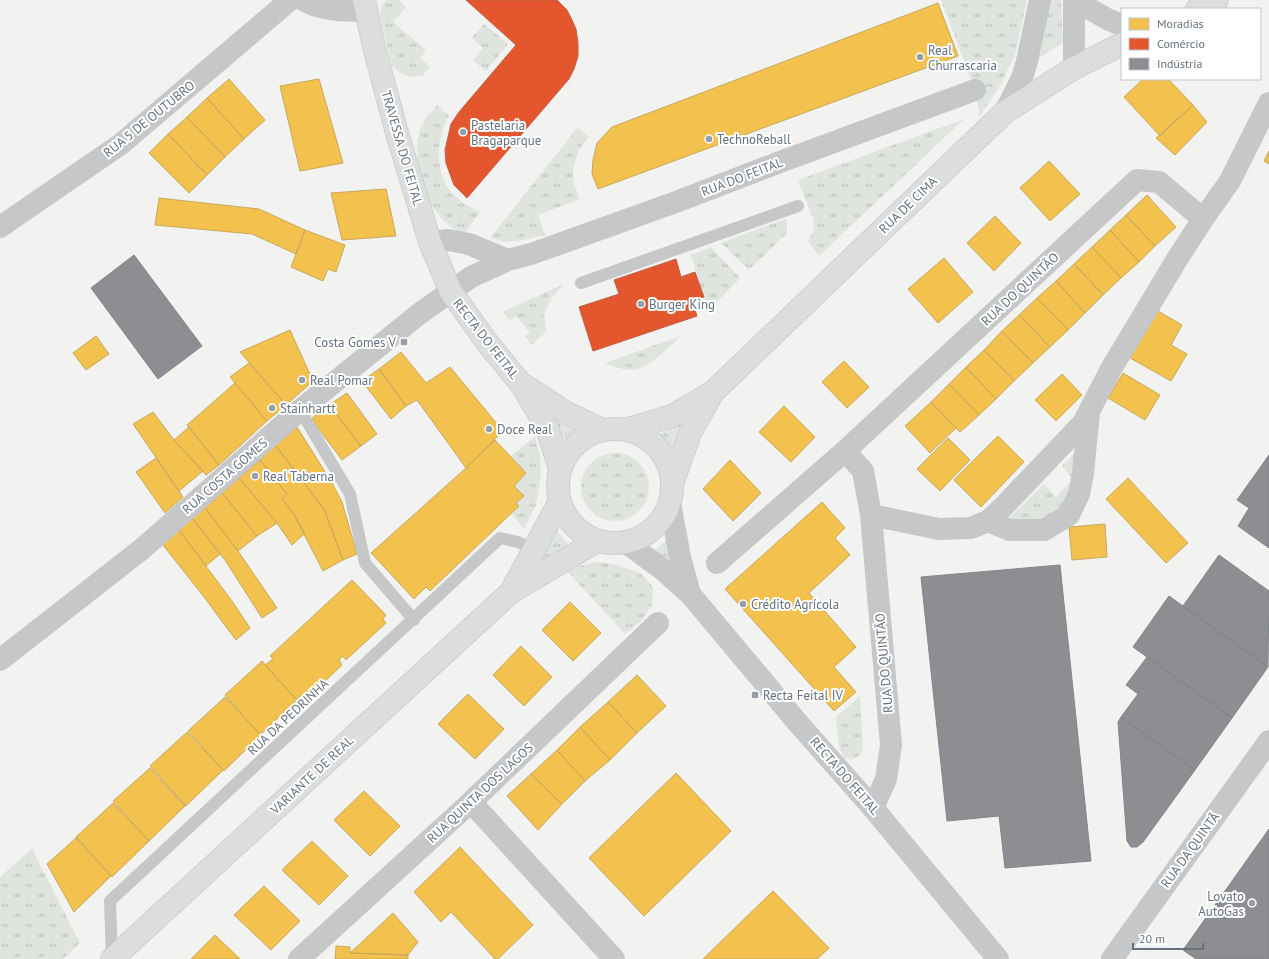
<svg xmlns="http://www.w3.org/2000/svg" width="1269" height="959" font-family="'PT Sans',sans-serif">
	<defs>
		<pattern id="grass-tufts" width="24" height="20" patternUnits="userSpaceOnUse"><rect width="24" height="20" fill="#e0e4de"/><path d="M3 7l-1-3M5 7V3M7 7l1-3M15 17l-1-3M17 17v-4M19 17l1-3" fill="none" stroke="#b9bdb9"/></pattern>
	</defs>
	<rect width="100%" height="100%" fill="#f2f2f0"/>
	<path fill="url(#grass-tufts)" d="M387 0H399L406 7 393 22 426 50 420 58 430 67 422 76 411 77 400 73 392 66 380 16 381 6Z
		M941 0H1027L1015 55 999 87 980 116 975 90Z
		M1049 0H1061L1063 42 1039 58Z
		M484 24 508 44 486 71 473 60 483 48 472 38Z
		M437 105 449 116C435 139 434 178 456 197 463 204 472 208 480 212L463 236C451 227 438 217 430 203 419 184 412 146 422 125 425 118 432 111 437 105Z
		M964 119 819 256 808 241 814 231 813 219 798 180Z
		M578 127 589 137 579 149 573 169 574 184 580 199 538 215 545 235 524 240 507 242 490 238Z
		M787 218V233L749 270 721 243Z
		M711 247 740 278 708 311 691 255Z
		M564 284 551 299 544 315 546 331 532 345 525 336 530 332 516 316 510 320 502 312Z
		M681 336C670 346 647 370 633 370 622 370 614 367 605 363Z
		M551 413 578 427 562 440Z
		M688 418 673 448 660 434Z
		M535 436 540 456 541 475 536 505 524 529 512 514 519 507 516 503 524 496 514 486 526 473 510 457Z
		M1077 451 1074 486 1065 507 1051 520H1007L1044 484 1056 497 1073 479 1062 466Z
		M581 487a34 34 0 1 1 68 0a34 34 0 1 1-68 0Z
		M556 529 571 548 536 566Z
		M669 538 677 575 650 554Z
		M595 562 614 564 640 573 653 587 652 605 641 621 625 634 567 571 577 567Z
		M860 696 863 748 860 755 853 759 844 758 839 747 836 717Z
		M33 848 35 855 80 943 63 959H0V877Z"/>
	<path fill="#f2c14e" stroke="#c7a95d" d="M938 3 958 56 598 189 592 174 593 160 597 143 612 127Z
		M229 79 265 120 244 139 207 98Z
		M319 79 343 163 300 171 280 86Z
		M1143 79H1168L1193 105 1160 136 1124 97Z
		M207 98 244 139 225 157 187 117Z
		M1193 105 1207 122 1175 155 1156 138Z
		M187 117 225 157 207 175 168 134Z
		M168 134 207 175 189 193 149 153Z
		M1269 151V164L1264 161Z
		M1049 161 1080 194 1050 221 1020 188Z
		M386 189 396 236 342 240 331 193Z
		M1147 195 1176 227 1155 246 1126 215Z
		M159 198 259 209 305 230 296 254 252 234 155 225Z
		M1126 215 1155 246 1139 262 1110 230Z
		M995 216 1021 243 994 271 967 243Z
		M305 230 345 245 336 272 328 269 323 281 291 267Z
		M1110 230 1139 262 1121 278 1092 247Z
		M1092 247 1121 278 1103 295 1074 264Z
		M944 258 973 292 938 323 908 289Z
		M1074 264 1103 295 1085 313 1056 281Z
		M1056 281 1085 313 1068 330 1037 298Z
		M1037 298 1068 330 1050 347 1019 315Z
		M1158 311 1182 325 1171 345 1187 354 1171 381 1130 358Z
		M1019 315 1050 347 1033 363 1002 331Z
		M290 330 313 381 286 405 240 352Z
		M1002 331 1033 363 1014 381 984 350Z
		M96 336 109 354 86 370 73 353Z
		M984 350 1014 381 996 399 966 367Z
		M401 352 426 383 450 367 503 431 466 468 417 400 406 406 379 369Z
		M844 361 869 387 847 408 822 382Z
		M249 363 286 405 267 421 230 377Z
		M966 367 996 399 979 415 949 384Z
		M379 369 406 406 391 419 362 381Z
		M1123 373 1160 395 1145 420 1108 398Z
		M1062 374 1082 395 1056 421 1035 400Z
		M235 383 267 421 219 465 187 425Z
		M949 384 979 415 960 432 931 402Z
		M347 393 377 434 361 446 329 405Z
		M931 402 956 428 930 453 905 426Z
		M329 405 361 446 342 460 311 419Z
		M784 406 815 437 791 462 759 432Z
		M153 412 174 440 203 471 179 491 133 424Z
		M189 427 219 465 206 475 174 440Z
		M297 427 332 483 342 502 357 554 343 560 324 509 275 445Z
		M998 436 1024 462 981 507 954 480Z
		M948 438 970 460 940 491 917 469Z
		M495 440 526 473 514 486 524 496 516 503 519 506 430 591 426 587 414 599 371 553 466 468Z
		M275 445 324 509 343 560 323 571 293 513 282 499 287 494 260 460Z
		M156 458 183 497 165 513 136 472Z
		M260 460 287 494 282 499 293 513 305 533 292 545 277 523 239 478Z
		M730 460 761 493 733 521 703 489Z
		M239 478 277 523 257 536 222 493Z
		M1128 478 1188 543 1166 563 1106 499Z
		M222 493 257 536 238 551 205 508Z
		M822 502 845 528 835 538 850 555 809 593 856 647 834 667 856 692 834 711 725 589Z
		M205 508 238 551 277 608 262 618 225 560 192 518Z
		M192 518 220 554 206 566 179 530Z
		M1105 524 1107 557 1072 560 1069 527Z
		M179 530 232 601 250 628 236 640 201 593 163 545Z
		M352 580 386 615 383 619 386 623 346 660 343 656 339 660 342 665 305 700 301 695 297 700 265 665 273 659 270 656Z
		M570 602 601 633 573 661 542 630Z
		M521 646 552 677 524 706 493 675Z
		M262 661 297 700 260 735 225 695Z
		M637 675 666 706 637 733 608 702Z
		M468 694 504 729 475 759 438 724Z
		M225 697 261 735 224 771 188 731Z
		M608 702 637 733 610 760 580 727Z
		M580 727 610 760 585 781 557 750Z
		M187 732 223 770 186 806 150 766Z
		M557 750 585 781 562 804 531 774Z
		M150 768 185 806 149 841 113 801Z
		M676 773 731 831 644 916 589 858Z
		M531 774 562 804 538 830 507 796Z
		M364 791 400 826 370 856 334 820Z
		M113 803 149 841 112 877 76 837Z
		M76 838 111 876 74 912 47 864Z
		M312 841 348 876 319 905 282 870Z
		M460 847 533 925 498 959H495L451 912 441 922 414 892Z
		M264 886 300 921 271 950 234 915Z
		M773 891 829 948 817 959H703Z
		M393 913 418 942 408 955 350 953Z
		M215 935 240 959H191Z
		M336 946 350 947V953L408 955V959H335Z"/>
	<path fill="#e4572e" stroke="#be5f46" d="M466 0H557L567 10 572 20 576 29 578 43V56L574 69 569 79 467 198 454 185 446 163 445 150 451 124 459 112 516 45Z
		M676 259 681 277 695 272 704 297 692 301 697 316 593 351 579 307 619 294 614 280Z"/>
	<path fill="#8d8d92" stroke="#81858c" d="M134 255 202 346 158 379 91 288Z
		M1269 455V548L1238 526 1249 508 1237 500Z
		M1219 555 1269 591 1268 667 1183 606Z
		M1060 565 1091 861 1005 868 999 816 947 821 921 577Z
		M1169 596 1268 667 1232 718 1133 647Z
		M1147 657 1232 718 1195 770 1121 717 1138 694 1126 685Z
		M1121 717 1195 770 1143 842 1137 847H1131L1127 841 1118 722Z
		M1269 829V959H1196L1183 950Z"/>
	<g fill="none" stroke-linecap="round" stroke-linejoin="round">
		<g stroke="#cfcfd0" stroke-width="24">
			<path id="primary" d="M364 0 374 47 397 133 430 242 451 292 489 345 522 385 547 428 560 469
				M1197 9 1217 0
				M525 386 565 412 600 429
				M558 486a57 57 0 1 1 114 0a57 57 0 1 1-114 0Z
				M628 429 672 416 713 392 1005 112 1074 68 1122 44
				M672 484 690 433 713 392
				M512 590 559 503
				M112 959 511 592 597 541"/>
		</g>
		<path stroke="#c6c7c8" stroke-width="12" d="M581 283 798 206
			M300 410 350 494 365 563 414 620
			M112 959 110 901 500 538 518 542 534 550"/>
		<path stroke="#c6c7c8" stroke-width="22" d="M303 0C323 11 345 11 367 11
			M1074 0V68
			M1074 0 1109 20 1122 25
			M1005 112 1022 78 1027 61 1040 0
			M1203 219 1230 181 1269 103
			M0 227 121 144 290 0
			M430 242 448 240 469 244 508 260
			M845 451 1137 180 1159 182 1203 219 1176 261 1111 369 1083 423 1003 507 988 521 971 528 939 529 871 515
			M988 521 1010 530H1044L1069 515 1079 494 1083 473 1089 413
			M717 563 845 451 863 471 871 515 891 745 886 779 873 808
			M0 660 142 549 300 410 419 314 471 277 508 260 531 254 676 202 780 162 975 90
			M471 802 614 959
			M299 959 471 802 658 623
			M1112 959 1269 741"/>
		<path stroke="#c6c7c8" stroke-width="22" d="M670 503 680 557 690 594
			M625 542 662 569 690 594 798 723 873 808 998 959"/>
		<use href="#primary" stroke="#dcdddd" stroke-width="22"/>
	</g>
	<g fill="#969ea7" stroke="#fff" stroke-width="1.5">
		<circle cx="920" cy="57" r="4"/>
		<circle cx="463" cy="132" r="4"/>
		<circle cx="709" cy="139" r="4"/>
		<circle cx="641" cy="304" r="4"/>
		<rect x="400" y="338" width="8" height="8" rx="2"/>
		<circle cx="302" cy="380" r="4"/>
		<circle cx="272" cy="408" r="4"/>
		<circle cx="489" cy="429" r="4"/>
		<circle cx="255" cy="476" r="4"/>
		<circle cx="743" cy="604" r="4"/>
		<rect x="751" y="691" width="8" height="8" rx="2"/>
		<circle cx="1252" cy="903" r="4"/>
	</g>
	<g text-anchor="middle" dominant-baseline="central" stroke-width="4" stroke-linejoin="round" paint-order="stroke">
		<g font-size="13" fill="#64717f" stroke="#fff" text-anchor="start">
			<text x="928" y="50">Real<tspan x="928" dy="15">Churrascaria</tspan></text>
			<text x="471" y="125">Pastelaria<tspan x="471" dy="15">Bragaparque</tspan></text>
			<text x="717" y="139">TechnoReball</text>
			<text x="649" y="304">Burger King</text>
			<text x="396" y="342" text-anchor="end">Costa Gomes V</text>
			<text x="310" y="380">Real Pomar</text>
			<text x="280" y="408">Stainhartt</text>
			<text x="497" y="429">Doce Real</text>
			<text x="263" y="476">Real Taberna</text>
			<text x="751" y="604">Crédito Agrícola</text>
			<text x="763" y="695">Recta Feital IV</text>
			<text x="1244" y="896" text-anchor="end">Lovato<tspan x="1244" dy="15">AutoGas</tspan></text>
		</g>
		<g font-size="13" fill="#64717f" stroke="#fff">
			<text transform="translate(149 119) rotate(-39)">RUA 5 DE OUTUBRO</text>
			<text transform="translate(402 148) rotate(74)">TRAVESSA DO FEITAL</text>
			<text transform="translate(742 177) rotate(-21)">RUA DO FEITAL</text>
			<text transform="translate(908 205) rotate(-44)">RUA DE CIMA</text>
			<text transform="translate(1020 289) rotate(-43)">RUA DO QUINTÃO</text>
			<text transform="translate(486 339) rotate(52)">RECTA DO FEITAL</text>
			<text transform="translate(225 476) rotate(-41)">RUA COSTA GOMES</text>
			<text transform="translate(884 663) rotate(-95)">RUA DO QUINTÃO</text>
			<text transform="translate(288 717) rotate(-43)">RUA DA PEDRINHA</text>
			<text transform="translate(312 775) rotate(-43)">VARIANTE DE REAL</text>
			<text transform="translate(845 776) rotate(49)">RECTA DO FEITAL</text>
			<text transform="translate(480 793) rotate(-43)">RUA QUINTA DOS LAGOS</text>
			<text transform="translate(1190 850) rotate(-54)">RUA DA QUINTÃ</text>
		</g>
	</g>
	<rect x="1121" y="8" width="140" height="72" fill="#ffffff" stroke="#c1c6cc"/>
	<rect x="1129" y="18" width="20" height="12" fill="#f2c14e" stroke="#c1c6cc"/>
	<text x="1157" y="28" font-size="12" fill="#64717f">Moradias</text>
	<rect x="1129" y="38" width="20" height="12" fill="#e4572e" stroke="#c1c6cc"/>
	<text x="1157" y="48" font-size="12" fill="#64717f">Comércio</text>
	<rect x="1129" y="58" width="20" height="12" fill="#8d8d92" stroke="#c1c6cc"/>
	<text x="1157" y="68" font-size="12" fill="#64717f">Indústria</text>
	<path d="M1133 943v6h70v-6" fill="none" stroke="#64717f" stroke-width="2"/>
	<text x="1139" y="943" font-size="12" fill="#64717f" stroke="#ffffff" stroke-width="3" paint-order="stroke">20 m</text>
</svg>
